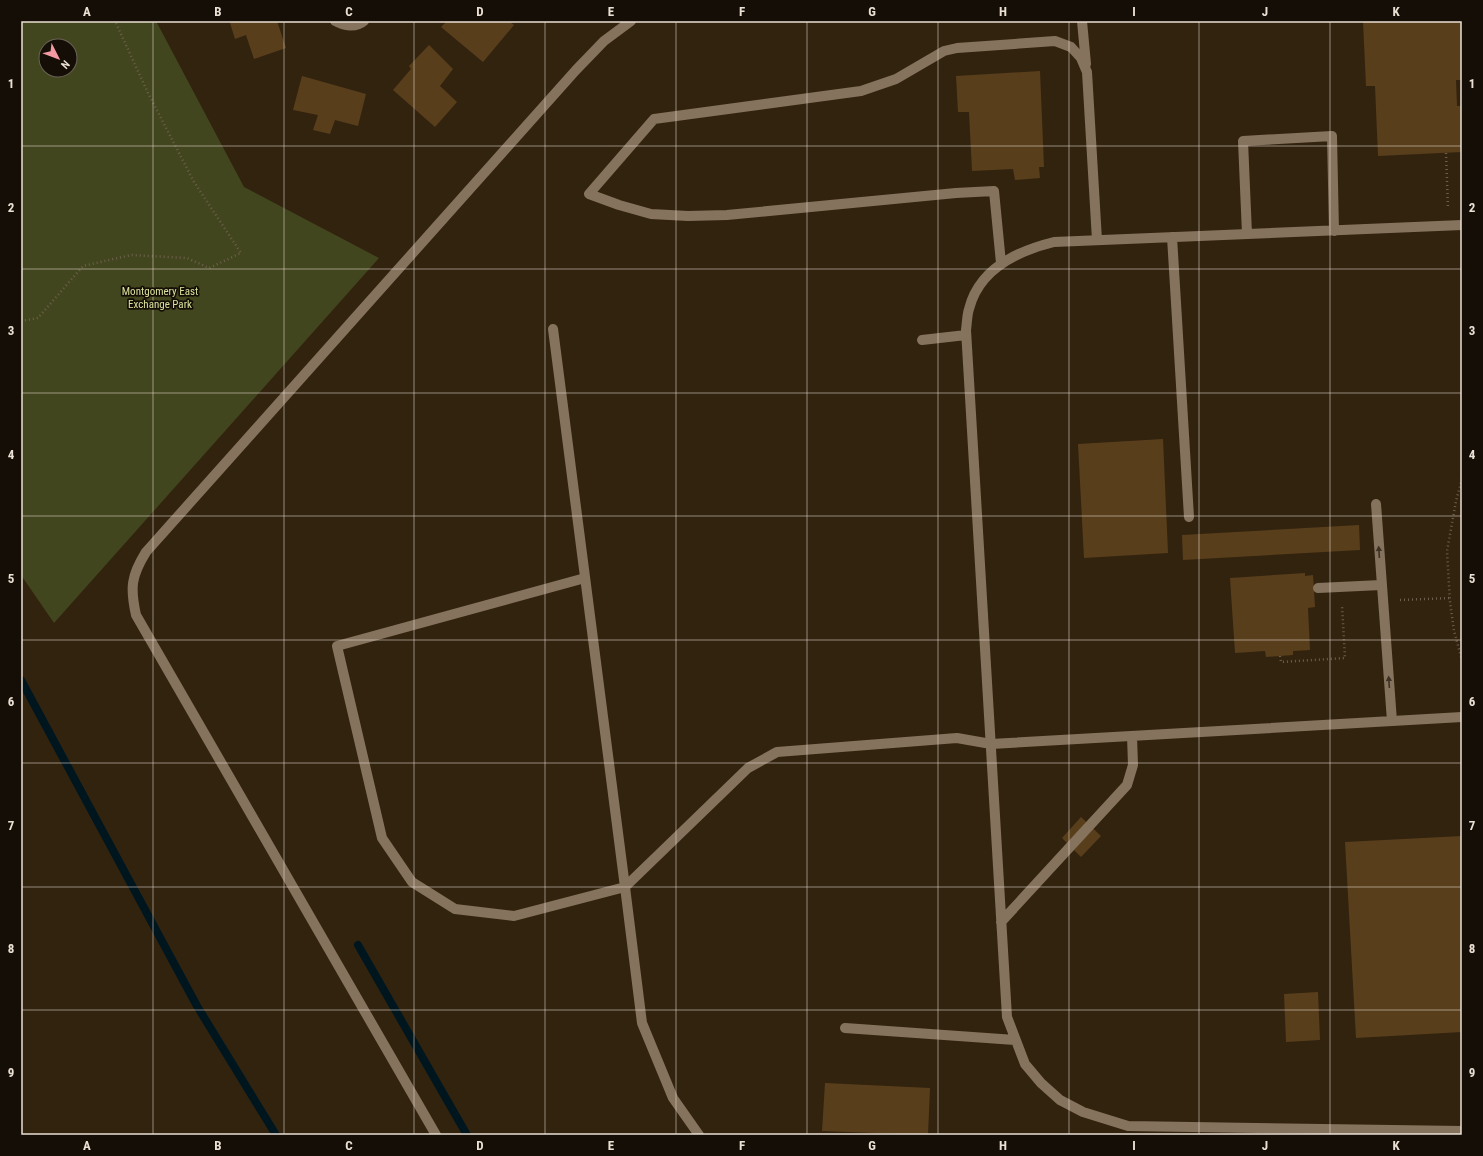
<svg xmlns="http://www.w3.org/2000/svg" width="1483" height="1156" font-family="'Roboto Condensed',sans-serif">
	<rect width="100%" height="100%" fill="#32230f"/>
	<path fill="#42461e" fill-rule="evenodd" d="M21 21H156L244 187 379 258 54 623 21 575ZM46 46H70V70H46Z"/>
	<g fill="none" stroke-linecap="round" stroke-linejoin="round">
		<path stroke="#00161f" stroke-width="8" d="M21 680 197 1006 276 1135
			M358 945 467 1135"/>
	</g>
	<path fill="#593e1c" d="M235 21H277L286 48 254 59 246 35 235 39 230 23Z
		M447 21H509L514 25 483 62 441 27Z
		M1363 21H1462V80H1456L1457 106H1462V152L1378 156 1375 86H1366Z
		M429 45 453 69 440 86 457 102 435 127 393 90 411 69 409 66Z
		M1040 71 1044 167H1039L1040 178 1015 180 1013 169 972 171 969 112H958L956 76Z
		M302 76 366 94 358 126 335 120 330 134 313 130 318 115 293 110Z
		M1163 439 1168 553 1084 558 1078 444Z
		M1359 525 1360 550 1183 560 1182 535Z
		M1305 573V576L1313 575 1315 607 1308 608 1310 650 1293 651V655L1266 657 1265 651 1235 653 1230 578Z
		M1081 817 1101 836 1081 857 1062 838Z
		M1462 836V1032L1356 1038 1345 842Z
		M1318 992 1320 1040 1286 1042 1284 994Z
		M825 1083 930 1088 928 1135 822 1131Z"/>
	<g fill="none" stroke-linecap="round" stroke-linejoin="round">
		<path stroke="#6d5f4e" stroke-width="2.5" stroke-dasharray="1 3" stroke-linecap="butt" d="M1446 153 1448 208
			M21 321 38 318 83 266 131 255 187 258 209 268 241 253 194 182 148 93 115 21
			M1462 479 1456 501 1447 551 1450 602 1454 631 1462 660
			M1400 600 1450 598
			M1280 656 1281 662 1345 658 1342 605"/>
		<path stroke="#86735d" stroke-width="10" d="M335 21C344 26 356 28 364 21
			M1082 21 1086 64
			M1462 225 1054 242C1017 251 979 269 969 309 967 315 967 323 966 330L1007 1017 1025 1064 1041 1083 1060 1100 1083 1112 1128 1126 1462 1131
			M1247 234 1243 141 1332 136 1334 231
			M1172 237 1189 517
			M1001 263 994 191 956 193 727 215 688 216 651 214 619 205 589 194 654 119 861 91 896 79 944 51 957 48 1055 41 1071 47 1081 58 1087 72 1097 240
			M553 329 625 887 514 916 455 909 412 882 382 838 337 646 585 578
			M922 340 966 335
			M1376 504 1392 721
			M1318 588 1381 585
			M1001 922 1127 785 1133 765 1132 736
			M845 1028 1015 1040
			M436 1135 136 615C130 588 131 576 146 552L576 70 604 41 631 21
			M699 1135 673 1098 642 1023 625 887 748 768 777 752 957 738 991 744 1462 717"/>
	</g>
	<defs><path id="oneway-solid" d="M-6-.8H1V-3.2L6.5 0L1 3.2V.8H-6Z"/></defs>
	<g fill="#3c3124">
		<use href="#oneway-solid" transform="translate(1379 552) rotate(-94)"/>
		<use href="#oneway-solid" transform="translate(1389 682) rotate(-94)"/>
	</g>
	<path fill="none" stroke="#eae0d4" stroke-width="1" stroke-opacity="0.55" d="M153 21V1135M284 21V1135M414 21V1135M545 21V1135M676 21V1135M807 21V1135M938 21V1135M1069 21V1135M1199 21V1135M1330 21V1135M21 146H1462M21 269H1462M21 393H1462M21 516H1462M21 640H1462M21 763H1462M21 887H1462M21 1010H1462"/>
	<g text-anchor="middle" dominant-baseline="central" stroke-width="3.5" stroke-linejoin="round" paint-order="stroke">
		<g font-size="11" fill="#d8e19b" stroke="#140e06">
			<text x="160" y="291">Montgomery East<tspan x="160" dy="13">Exchange Park</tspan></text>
		</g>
	</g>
	<rect width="1483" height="1156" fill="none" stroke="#140e06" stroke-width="44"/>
	<g transform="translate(58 58) rotate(132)"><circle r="19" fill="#140e06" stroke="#6a6258"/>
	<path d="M0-3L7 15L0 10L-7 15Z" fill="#f49aa2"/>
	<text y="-6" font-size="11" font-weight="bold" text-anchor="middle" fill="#eae0d4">N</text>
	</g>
	<rect x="22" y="22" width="1439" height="1112" fill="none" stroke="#eae0d4" stroke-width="1.5"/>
	<g font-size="13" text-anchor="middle" font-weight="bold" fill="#eae0d4">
		<text x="87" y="16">A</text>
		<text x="218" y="16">B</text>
		<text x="349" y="16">C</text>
		<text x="480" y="16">D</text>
		<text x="611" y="16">E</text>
		<text x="742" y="16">F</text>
		<text x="872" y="16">G</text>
		<text x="1003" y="16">H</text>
		<text x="1134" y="16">I</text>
		<text x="1265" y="16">J</text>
		<text x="1396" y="16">K</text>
		<text x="11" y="88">1</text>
		<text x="1472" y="88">1</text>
		<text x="11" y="212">2</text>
		<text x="1472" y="212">2</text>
		<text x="11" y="335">3</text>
		<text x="1472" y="335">3</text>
		<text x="11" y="459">4</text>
		<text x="1472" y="459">4</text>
		<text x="11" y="583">5</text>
		<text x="1472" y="583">5</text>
		<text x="11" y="706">6</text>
		<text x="1472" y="706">6</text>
		<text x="11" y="830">7</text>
		<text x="1472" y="830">7</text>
		<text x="11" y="953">8</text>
		<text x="1472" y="953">8</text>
		<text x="11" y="1077">9</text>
		<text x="1472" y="1077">9</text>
		<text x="87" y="1150">A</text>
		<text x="218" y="1150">B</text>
		<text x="349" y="1150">C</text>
		<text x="480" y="1150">D</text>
		<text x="611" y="1150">E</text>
		<text x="742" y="1150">F</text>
		<text x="872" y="1150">G</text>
		<text x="1003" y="1150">H</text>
		<text x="1134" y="1150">I</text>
		<text x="1265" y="1150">J</text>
		<text x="1396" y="1150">K</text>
	</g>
</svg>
